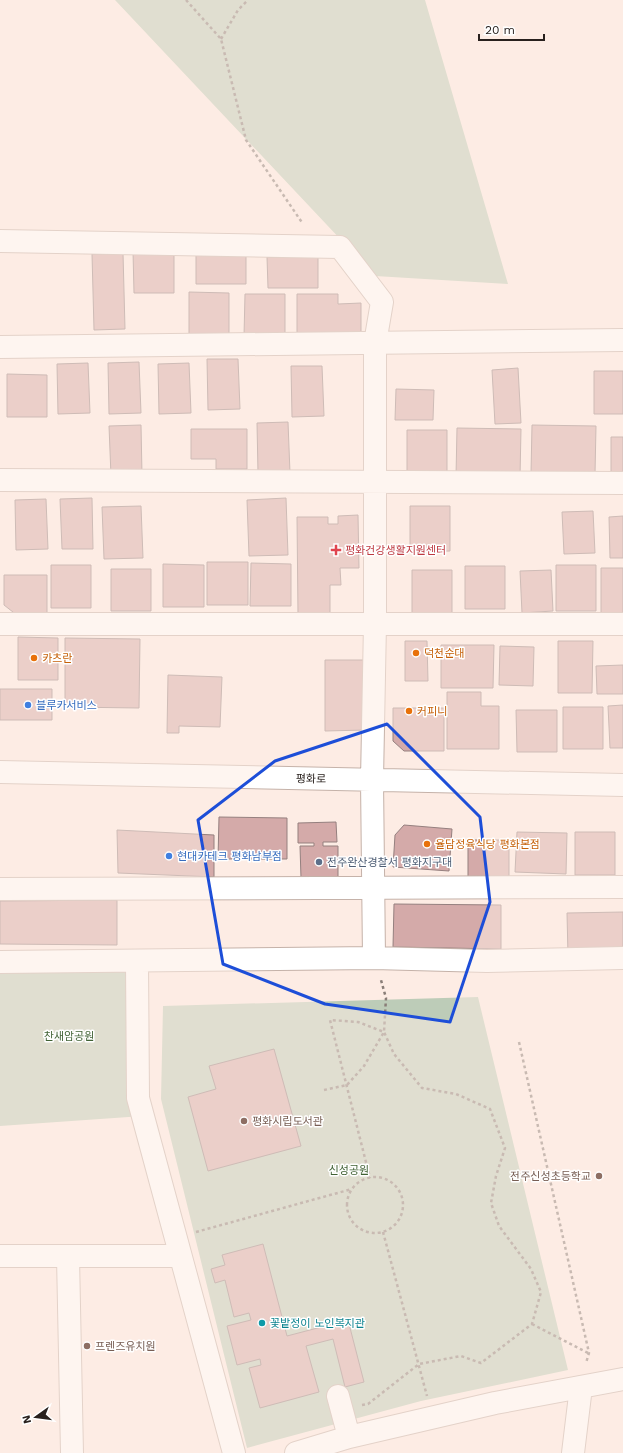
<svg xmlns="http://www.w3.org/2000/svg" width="623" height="1453" font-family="'Work Sans','Noto Sans KR',sans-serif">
	<rect width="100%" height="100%" fill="#fdece4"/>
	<path fill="#bdccb8" d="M115 0H425L508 284 375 276Z
		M137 961 143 1116 0 1126V962Z
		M478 997 568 1370 421 1401 247 1448 161 1099 163 1006Z"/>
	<path fill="#d4aaa9" stroke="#95807f" d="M133 251H174V293H134Z
		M196 252H246V284H196Z
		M123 253 125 329 94 330 92 254Z
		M267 257H318V288H268Z
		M189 292 229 293V335H189Z
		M245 294H285V336H244Z
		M297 294H338V304L361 303V337H297Z
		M207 359H238L240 409 208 410Z
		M139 362 141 413 109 414 108 363Z
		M88 363 90 413 58 414 57 364Z
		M189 363 191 413 159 414 158 364Z
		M291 366H322L324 416 292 417Z
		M518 368 521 423 495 424 492 370Z
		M594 371H623V414H594Z
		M7 374 47 375V417H7Z
		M396 389 434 390 433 420H395Z
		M288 422 290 473H258L257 423Z
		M141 425 142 475 111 476 109 426Z
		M532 425 596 426 595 474 531 473Z
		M457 428 521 429 520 477 456 476Z
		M191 429H247V469H216V459H191Z
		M407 430H447V475H407Z
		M611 437H623V480H611Z
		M92 498 93 549H62L60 499Z
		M286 498 288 555 249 556 247 500Z
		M46 499 48 549 16 550 15 500Z
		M141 506 143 558 104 559 102 507Z
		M410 506H450V551L410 552Z
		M593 511 595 553 564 554 562 512Z
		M358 515 359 568H340L341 585H330V615H298L297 517H328V524H338V516Z
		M623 516V558H610L609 517Z
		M207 562H248V605H207Z
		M251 563 291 564V606H250Z
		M163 564 204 565V607H163Z
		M51 565H91V608H51Z
		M556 565H596V611H556Z
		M465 566H505V609H465Z
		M601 568H623V614H601Z
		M111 569H151V611H111Z
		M412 570H452V616H412Z
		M551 570 553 611 522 613 520 571Z
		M4 575H47V616H18L4 605Z
		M18 637 58 638V680H18Z
		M65 638 140 639 139 708 65 707Z
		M405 641H427L428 681H405Z
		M558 641H593L592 693H558Z
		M441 645H494L493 688H441Z
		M500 646 534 647 533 686 499 685Z
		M325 660H366V730L325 731Z
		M623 665V694H597L596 666Z
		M168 675 222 677 220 727 179 726V733H167Z
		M0 689H52V720H0Z
		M447 692H481V706H499V749H447Z
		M623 705V748H610L608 706Z
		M563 707H603V749H563Z
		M393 708H444V751H404L393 741Z
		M516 710H557V752H517Z
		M219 817 287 818V859H218Z
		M336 822 337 842H323V846H338V877L301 878 300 846H314V843H298V823Z
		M404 825 452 829 449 871 393 867 395 835Z
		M117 830 214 835V877L118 873Z
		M517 832 567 833 566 874 515 872Z
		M575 832H615V875H575Z
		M468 840H509V882H468Z
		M117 900V945L0 944V901Z
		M394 904 501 905V949L393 947Z
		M623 912V955L568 956 567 913Z
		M274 1049 301 1146 208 1171 188 1097 216 1089 209 1066Z
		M263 1244 287 1336 348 1320 364 1382 345 1387 333 1339 306 1346 319 1392 260 1408 249 1368 261 1365 260 1359 237 1365 227 1326 251 1320 249 1313 234 1317 225 1280 215 1283 211 1269 225 1265 222 1255Z"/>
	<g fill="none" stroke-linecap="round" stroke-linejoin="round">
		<g stroke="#c5b2a9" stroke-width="24">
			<path id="minor" d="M0 241 340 247 382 302 375 343V623L372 780 374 958
				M0 347 623 340
				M0 480 623 483
				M0 624H623
				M0 772 623 785
				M0 889 623 887
				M137 961 138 1098 234 1453
				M0 962 374 958 487 961 623 958
				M0 1256H180
				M68 1257 72 1453
				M338 1396 349 1437
				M296 1453 349 1437 495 1403 623 1379
				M573 1453 581 1387"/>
		</g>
		<path stroke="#897d77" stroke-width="2.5" stroke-dasharray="3 3" stroke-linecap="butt" d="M186 0 221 39 246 140 303 224
			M221 39 238 10 248 0
			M519 1042 589 1353 586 1363
			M324 1090 347 1085 364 1066 384 1032 386 998 381 980
			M347 1205a28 28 0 1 1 56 0a28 28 0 1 1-56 0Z
			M196 1232 352 1189
			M383 1232 427 1396
			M532 1324 588 1353
			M362 1405 368 1404 419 1364 461 1356 481 1363 532 1324 541 1292 531 1269 499 1226 491 1203 496 1176 505 1148 490 1109 456 1094 422 1088 394 1054 384 1032 358 1022 330 1020 370 1178"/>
		<use href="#minor" stroke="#fff" stroke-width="22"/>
	</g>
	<path d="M0 0H623V1453H0ZM387 724 480 817 490 902 450 1022 325 1004 223 964 198 820 275 761Z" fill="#fdece4" fill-opacity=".55" fill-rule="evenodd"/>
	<path fill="none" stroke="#1d4ed8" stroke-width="3" stroke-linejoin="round" d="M387 724 480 817 490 902 450 1022 325 1004 223 964 198 820 275 761Z"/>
	<path fill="#e0444e" stroke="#fff" stroke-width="1.5" d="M334 544h4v4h4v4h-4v4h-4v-4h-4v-4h4z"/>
	<g fill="#e8710a" stroke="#fff" stroke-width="1.5">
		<circle cx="416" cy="653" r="4"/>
		<circle cx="34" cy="658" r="4"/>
		<circle cx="409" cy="711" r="4"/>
		<circle cx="427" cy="844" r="4"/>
	</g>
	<g fill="#3f7fe0" stroke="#fff" stroke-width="1.5">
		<circle cx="28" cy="705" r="4"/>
		<circle cx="169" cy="856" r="4"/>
	</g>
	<circle fill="#5c6f8a" stroke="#fff" stroke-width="1.5" cx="319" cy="862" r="4"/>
	<g fill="#8d6e63" stroke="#fff" stroke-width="1.5">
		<circle cx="244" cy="1121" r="4"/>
		<circle cx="599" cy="1176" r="4"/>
		<circle cx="87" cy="1346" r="4"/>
	</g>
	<circle fill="#0f9aa8" stroke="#fff" stroke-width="1.5" cx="262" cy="1323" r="4"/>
	<g text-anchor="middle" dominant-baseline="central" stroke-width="3" stroke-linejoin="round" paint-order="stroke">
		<g font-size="11" fill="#be3a42" stroke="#fff" text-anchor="start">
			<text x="345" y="550">평화건강생활지원센터</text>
		</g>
		<g font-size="11" fill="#c56008" stroke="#fff" text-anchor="start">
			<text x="424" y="653">덕천순대</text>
			<text x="42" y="658">카츠란</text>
			<text x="417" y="711">커피니</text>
			<text x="435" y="844">율담정육식당 평화본점</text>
		</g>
		<g font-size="11" fill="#366cbe" stroke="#fff" text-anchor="start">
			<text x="36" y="705">블루카서비스</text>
			<text x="177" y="856">현대카테크 평화남부점</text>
		</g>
		<g font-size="11" fill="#28201d" stroke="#fff">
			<text transform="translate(311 779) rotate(1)">평화로</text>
		</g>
		<g font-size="11" fill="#4e5e75" stroke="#fff" text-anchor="start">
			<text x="327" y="862">전주완산경찰서 평화지구대</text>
		</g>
		<g font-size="11" fill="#416235" stroke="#fff">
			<text x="69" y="1036">찬새암공원</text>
			<text x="349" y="1170">신성공원</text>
		</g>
		<g font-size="11" fill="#785e54" stroke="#fff" text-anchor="start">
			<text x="252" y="1121">평화시립도서관</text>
			<text x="591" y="1176" text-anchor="end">전주신성초등학교</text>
			<text x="95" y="1346">프렌즈유치원</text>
		</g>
		<g font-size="11" fill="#0d838f" stroke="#fff" text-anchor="start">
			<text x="270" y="1323">꽃밭정이 노인복지관</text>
		</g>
	</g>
	<g transform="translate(36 1417) rotate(256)" stroke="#ffffff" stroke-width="3" paint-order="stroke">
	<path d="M0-3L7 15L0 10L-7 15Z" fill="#28201d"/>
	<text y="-6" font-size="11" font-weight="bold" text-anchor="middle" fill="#28201d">N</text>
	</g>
	<path d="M479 34v6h65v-6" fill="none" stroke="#28201d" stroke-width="2"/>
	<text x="485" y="34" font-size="12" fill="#28201d" stroke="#ffffff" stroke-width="3" paint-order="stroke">20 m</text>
</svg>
